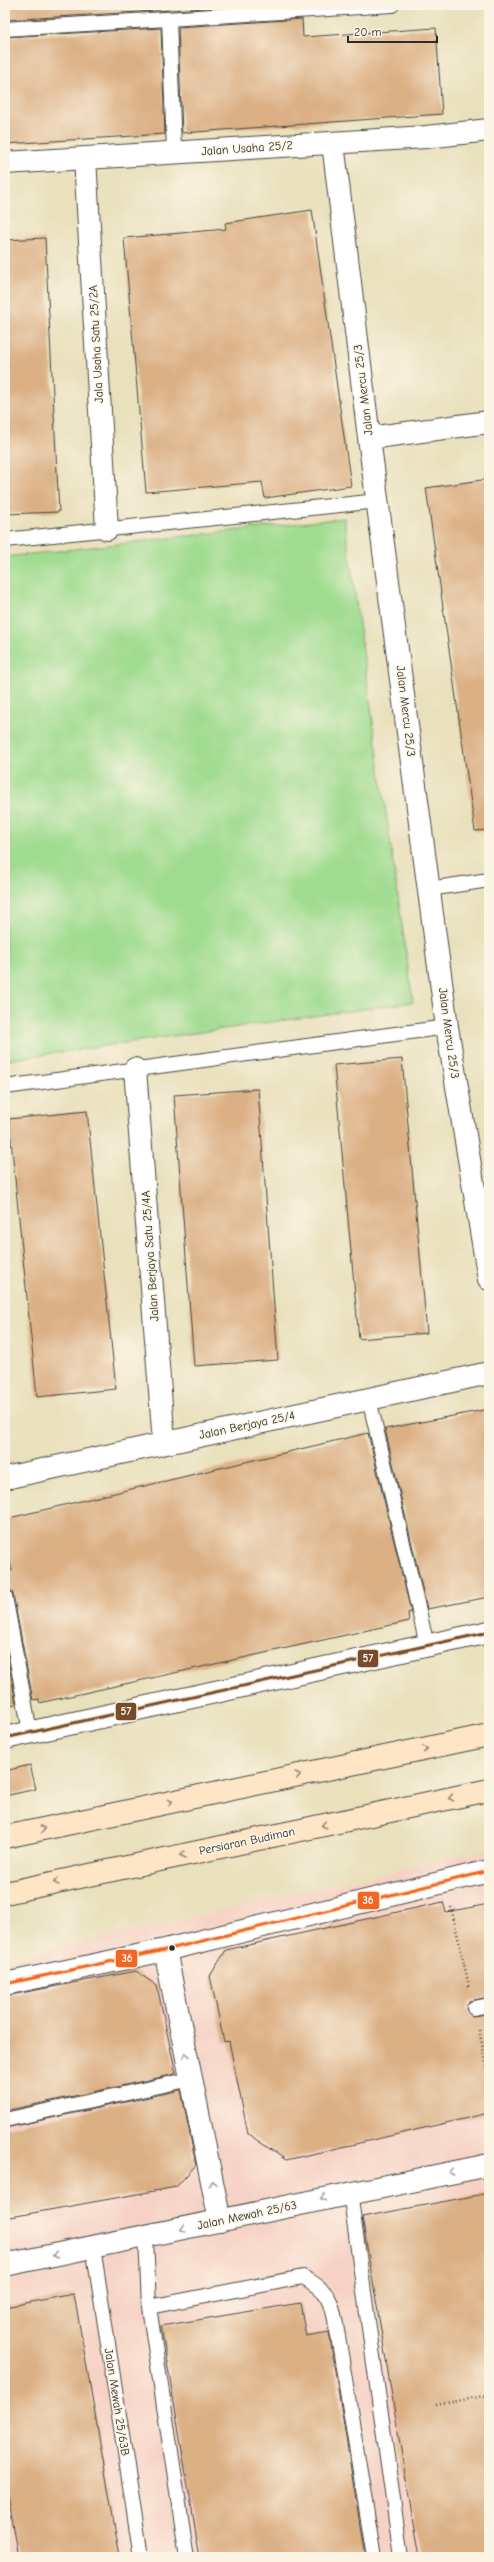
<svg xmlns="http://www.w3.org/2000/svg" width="494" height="2562" font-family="'Comic Neue',sans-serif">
	<rect width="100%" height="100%" fill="#fcf5e5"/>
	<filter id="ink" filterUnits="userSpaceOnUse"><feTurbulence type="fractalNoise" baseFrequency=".025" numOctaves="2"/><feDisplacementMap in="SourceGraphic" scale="8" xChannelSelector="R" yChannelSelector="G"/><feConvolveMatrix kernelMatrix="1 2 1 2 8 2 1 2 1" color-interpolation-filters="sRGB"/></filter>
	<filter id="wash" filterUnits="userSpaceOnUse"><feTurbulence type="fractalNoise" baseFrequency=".012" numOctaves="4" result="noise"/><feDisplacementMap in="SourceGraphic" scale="16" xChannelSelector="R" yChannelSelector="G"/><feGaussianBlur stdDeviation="0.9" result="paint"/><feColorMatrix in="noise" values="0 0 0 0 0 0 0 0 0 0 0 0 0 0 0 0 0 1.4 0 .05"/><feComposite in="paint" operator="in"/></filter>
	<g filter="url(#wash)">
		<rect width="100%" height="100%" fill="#e9e0bc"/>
		<path fill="#f6d2c5" d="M489 1849V2557H5V1960Z"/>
		<path fill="#a0dc90" stroke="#66845e" d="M344 518 413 1002 5 1060V557Z"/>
		<g id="blocks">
			<path fill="#dbb085" d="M5 5H255L5 20Z
				M302 19 303 37 436 28 442 114 182 133 178 27Z
				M161 28 165 134 5 144V37Z
				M312 210 351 486 265 498 262 482 146 492 124 238 226 229 225 223Z
				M45 238 59 512 5 514V240Z
				M489 479V830L475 831 426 488Z
				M402 1059 427 1333 359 1339 334 1065Z
				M258 1089 278 1360 194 1366 174 1095Z
				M87 1111 116 1389 37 1397 9 1119Z
				M489 1409V1597L427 1609 385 1429Z
				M368 1433 411 1612 408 1613 409 1621 39 1703V1699L33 1700 13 1594 11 1590 5 1588V1571H12L5 1541V1519Z
				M5 1643 16 1704 5 1706Z
				M30 1765 36 1789 5 1796V1771Z
				M443 1902 446 1912 489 1904V1997L469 2001 466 2009 472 2016 489 2014V2113L286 2160 248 2134 229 2041 224 2042 210 1976 226 1950Z
				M136 1971 157 1986 176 2074 5 2111V1996Z
				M181 2090 196 2165 176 2187 5 2218V2128Z
				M489 2193V2557H419L362 2217Z
				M74 2294 120 2557H18L5 2485V2307Z
				M300 2303 306 2336 329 2332 365 2557H200L161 2326Z"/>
		</g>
	</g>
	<g filter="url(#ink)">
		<use href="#blocks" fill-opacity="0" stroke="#484641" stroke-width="1"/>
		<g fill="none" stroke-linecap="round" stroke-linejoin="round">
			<g stroke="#484641" stroke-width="16">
				<path id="lane" d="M169 19 174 152
					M5 29 392 5
					M5 540 378 501
					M429 889 489 880
					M5 1087 447 1027
					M369 1399 427 1645
					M5 1596 30 1732
					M474 2008 489 2005
					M5 2120 191 2079
					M350 2192 401 2557
					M146 2236 149 2307 187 2557
					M93 2247 141 2557
					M149 2307 303 2277C334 2293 332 2305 338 2336L374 2557"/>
			</g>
			<g stroke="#484641" stroke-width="24">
				<path id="street" d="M333 143 369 438 447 1027 489 1279
					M85 158 107 529
					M5 163 426 137 489 130
					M369 438 489 422
					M135 1069 164 1443
					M5 1478 489 1373
					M5 1738 489 1632
					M165 1950 220 2221
					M5 1984 165 1950 489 1871
					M5 2265 489 2165"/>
			</g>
			<g stroke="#484641" stroke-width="24">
				<path id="secondary" d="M5 1837 489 1735
					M5 1893 489 1790"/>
			</g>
			<path stroke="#484641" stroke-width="2.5" stroke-dasharray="1 3" stroke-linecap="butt" d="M451 1907 469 1986
				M479 2030 489 2076
				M436 2405 489 2395"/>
			<use href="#lane" stroke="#fff" stroke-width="14"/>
			<use href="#street" stroke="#fff" stroke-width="22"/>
			<use href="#secondary" stroke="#fde5c5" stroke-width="22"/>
			<g stroke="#fcf5e5" stroke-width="6">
				<path id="bus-1" d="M5 1738 489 1632"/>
			</g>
			<g stroke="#fcf5e5" stroke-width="6">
				<path id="bus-2" d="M5 1984 165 1950 489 1871"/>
			</g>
			<use href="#bus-1" stroke="#7a4b2a" stroke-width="3"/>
			<use href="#bus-2" stroke="#f26522" stroke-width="3"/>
		</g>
		<defs><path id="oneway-chevron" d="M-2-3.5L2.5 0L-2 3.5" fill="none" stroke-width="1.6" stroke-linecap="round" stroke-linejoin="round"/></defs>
		<g stroke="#948878">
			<use href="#oneway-chevron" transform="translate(425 1749) rotate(-12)"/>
			<use href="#oneway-chevron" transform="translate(298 1775) rotate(-12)"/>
			<use href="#oneway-chevron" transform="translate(451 1798) rotate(168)"/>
			<use href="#oneway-chevron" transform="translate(170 1802) rotate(-12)"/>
			<use href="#oneway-chevron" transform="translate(324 1825) rotate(168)"/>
			<use href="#oneway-chevron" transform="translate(43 1829) rotate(-12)"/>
			<use href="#oneway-chevron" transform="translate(183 1855) rotate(168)"/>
			<use href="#oneway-chevron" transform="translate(56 1882) rotate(168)"/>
		</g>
		<g stroke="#a0a0a0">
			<use href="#oneway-chevron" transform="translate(186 2055) rotate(-101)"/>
			<use href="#oneway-chevron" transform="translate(451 2172) rotate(169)"/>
			<use href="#oneway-chevron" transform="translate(212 2183) rotate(-102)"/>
			<use href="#oneway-chevron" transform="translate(323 2198) rotate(168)"/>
			<use href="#oneway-chevron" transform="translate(183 2229) rotate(168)"/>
			<use href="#oneway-chevron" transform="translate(55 2255) rotate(168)"/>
		</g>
	</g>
	<circle fill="#2b2b2b" stroke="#fcf5e5" stroke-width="1.5" cx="172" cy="1948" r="3.5"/>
	<g text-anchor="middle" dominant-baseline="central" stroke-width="3" stroke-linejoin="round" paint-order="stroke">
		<g font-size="12" fill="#2b2b2b" stroke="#fcf5e5">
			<text transform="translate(247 148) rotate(-4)">Jalan Usaha 25/2</text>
			<text transform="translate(96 344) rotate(-93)">Jala Usaha Satu 25/2A</text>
			<text transform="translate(363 390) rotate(-97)">Jalan Mercu 25/3</text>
			<text transform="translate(406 711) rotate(83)">Jalan Mercu 25/3</text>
			<text transform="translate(449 1033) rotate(82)">Jalan Mercu 25/3</text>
			<text transform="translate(150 1256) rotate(-94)">Jalan Berjaya Satu 25/4A</text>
			<text transform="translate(247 1425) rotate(-12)">Jalan Berjaya 25/4</text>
			<text transform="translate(247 1841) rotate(-12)">Persiaran Budiman</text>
			<text transform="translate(247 2215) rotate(-12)">Jalan Mewah 25/63</text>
			<text transform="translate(117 2402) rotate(81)">Jalan Mewah 25/63B</text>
		</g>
	</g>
	<g stroke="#fcf5e5" stroke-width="1.5">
		<rect x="357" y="1649" width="22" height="19" rx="4" fill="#7a4b2a"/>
		<rect x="115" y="1702" width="22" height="19" rx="4" fill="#7a4b2a"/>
		<rect x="357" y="1891" width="23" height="19" rx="4" fill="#f26522"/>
		<rect x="115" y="1949" width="23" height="19" rx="4" fill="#f26522"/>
	</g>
	<g font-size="11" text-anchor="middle" font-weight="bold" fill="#fff">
		<text x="368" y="1662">57</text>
		<text x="126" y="1715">57</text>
		<text x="368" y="1904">36</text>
		<text x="127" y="1962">36</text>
	</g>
	<rect width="494" height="2562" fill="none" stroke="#fcf5e5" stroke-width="20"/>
	<path d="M348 36v6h89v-6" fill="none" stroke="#2b2b2b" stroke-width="2"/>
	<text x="354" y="36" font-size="12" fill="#2b2b2b" stroke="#fcf5e5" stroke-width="3" paint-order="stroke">20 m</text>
</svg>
